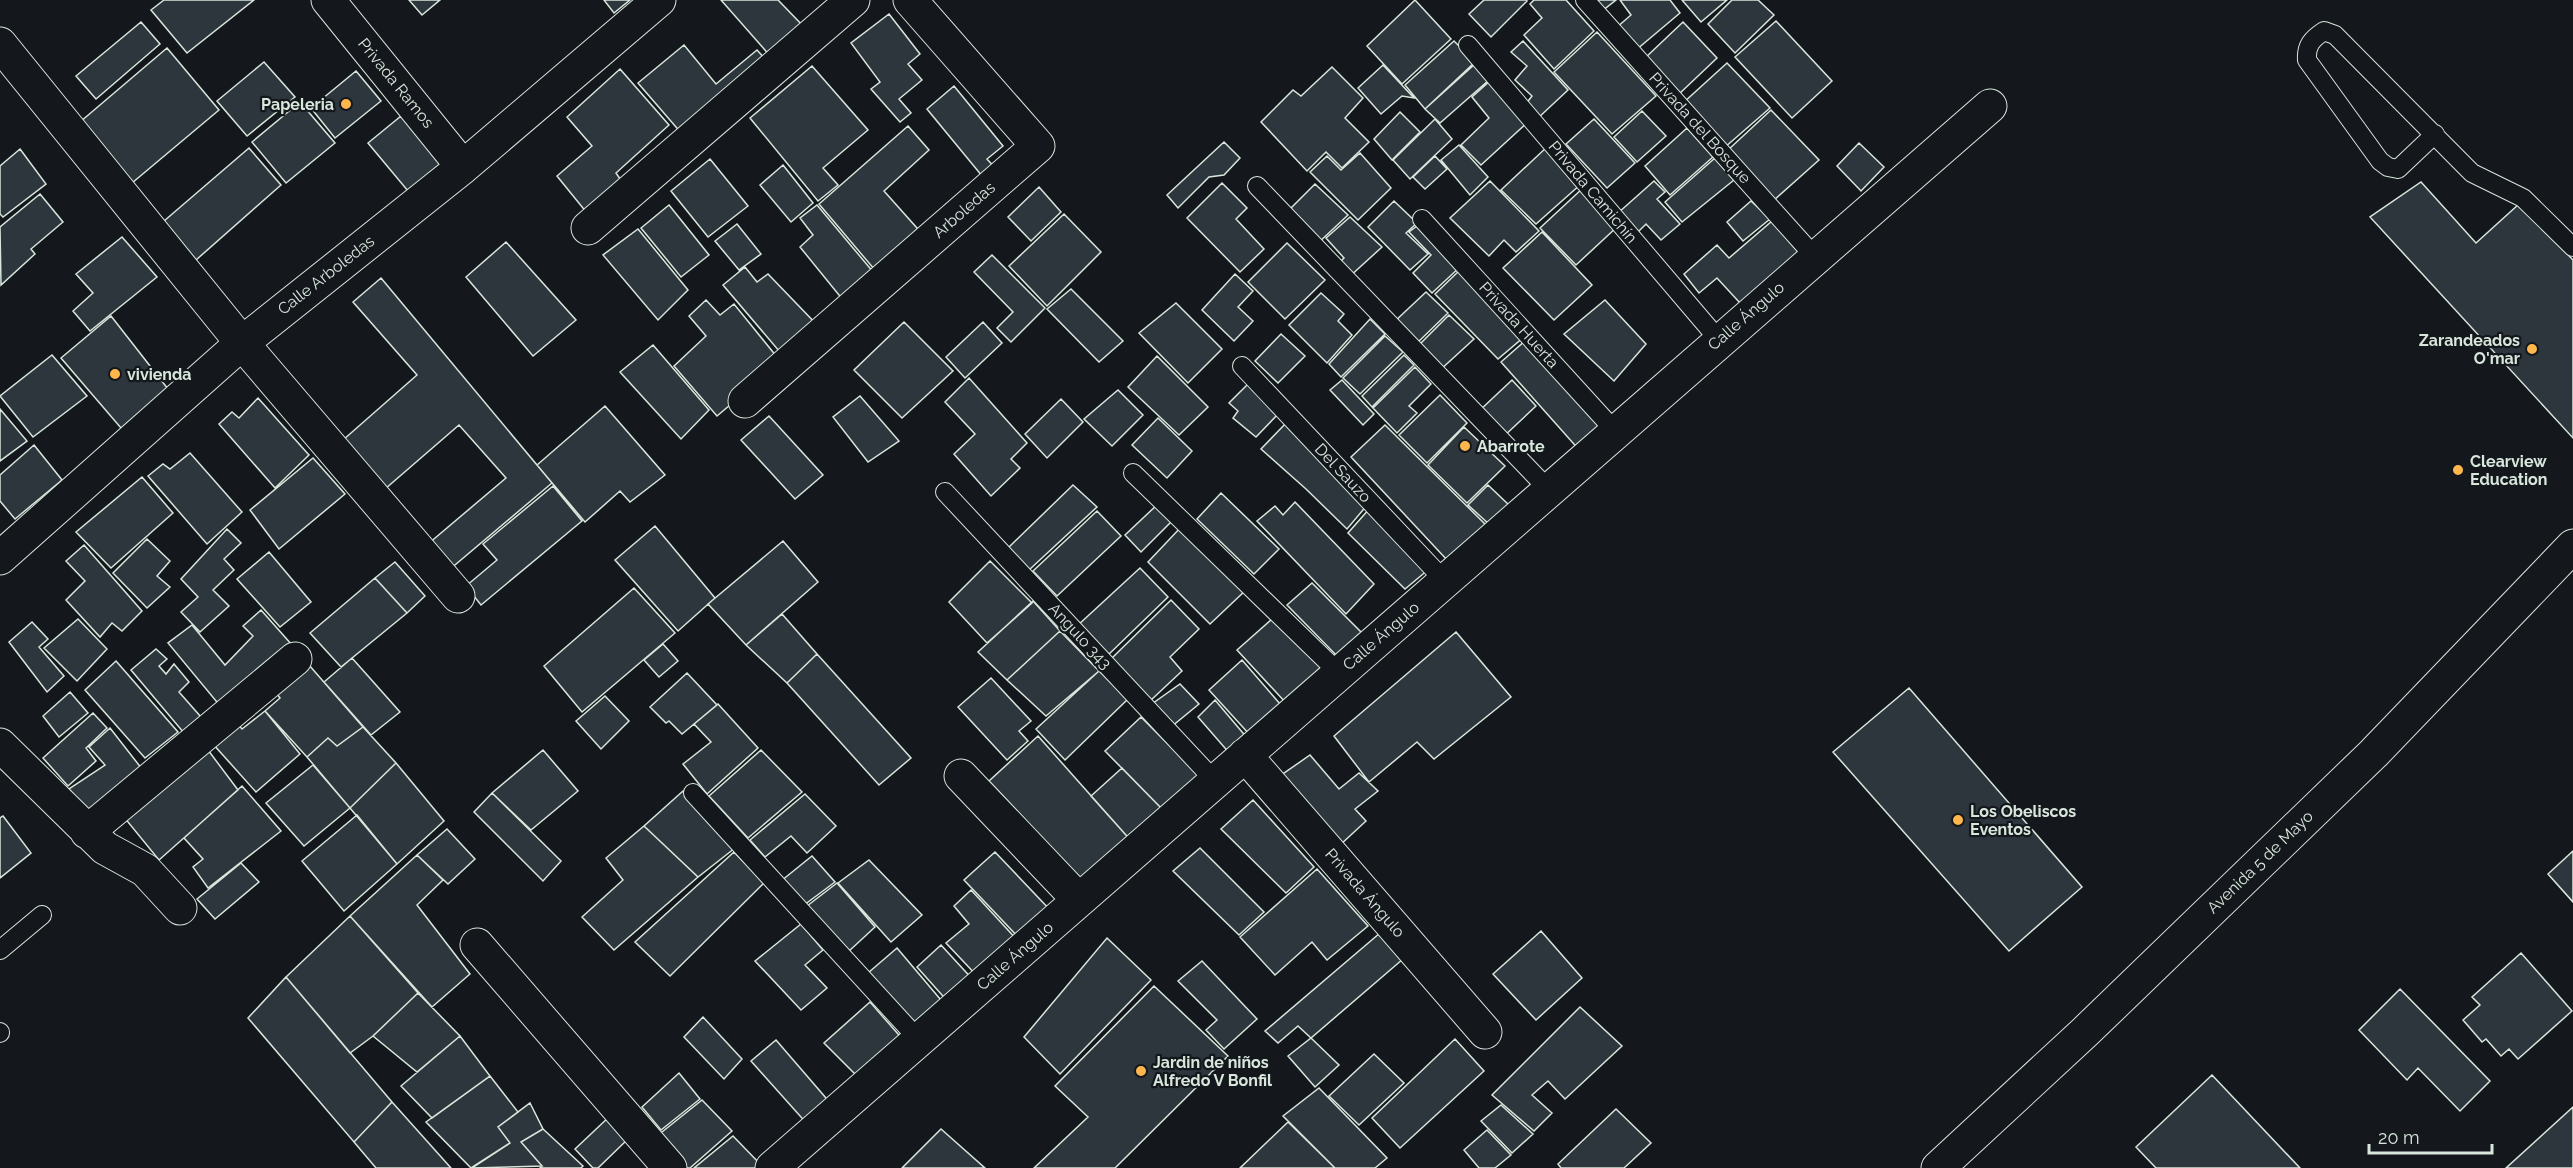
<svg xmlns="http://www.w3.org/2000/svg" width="2573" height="1168" font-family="Raleway,sans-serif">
	<rect width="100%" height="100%" fill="#14181c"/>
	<path fill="#2c363c" stroke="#d8e6dc" stroke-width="1.5" d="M164 0H254L187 53 151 10Z
		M409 0H440L422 15Z
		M604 0H630L614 13Z
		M721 0H778L806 29 772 58Z
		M1415 0 1451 39 1402 84 1367 46Z
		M1484 0H1526L1527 1 1491 37 1469 14Z
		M1534 0H1566L1594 31 1554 69 1524 35 1542 18 1530 4Z
		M1592 0H1616L1602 11Z
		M1620 0H1670L1680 13 1636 50 1616 28 1631 15Z
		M1682 0H1727L1701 22Z
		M1732 0H1758L1774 15 1735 53 1708 24Z
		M889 14 920 54 908 64 922 80 899 99 911 113 900 122 871 89 880 82 851 43Z
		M1776 21 1832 81 1792 118 1735 57Z
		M141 22 160 44 96 99 76 76Z
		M1683 22 1717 58 1678 95 1644 59Z
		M1597 32 1656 96 1612 134 1554 72Z
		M1454 41 1475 62 1425 109 1405 85Z
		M1523 41 1568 90 1537 119 1525 105 1532 96 1515 80 1527 66 1511 52Z
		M684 45 716 84 757 50 768 62 682 134 638 83Z
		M167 48 219 110 132 183 80 122Z
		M264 62 295 97 247 136 217 101Z
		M1727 63 1770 108 1724 148 1683 103Z
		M1475 64 1489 80 1440 123 1425 109Z
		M1383 65 1414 98 1402 96 1381 114 1358 88Z
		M812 66 868 130 823 168 838 185 818 201 750 118Z
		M1332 67 1363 98 1345 118 1369 142 1342 168 1326 152 1307 171 1261 122 1293 90 1301 96Z
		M620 69 669 125 616 173 625 186 591 218 557 176 592 146 567 117Z
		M356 71 381 101 335 138 311 108Z
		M1491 80 1528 122 1481 165 1461 145 1489 118 1472 97Z
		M954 86 1003 146 987 159 999 172 987 182 927 109Z
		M300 102 335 143 286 183 252 142Z
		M1771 110 1819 160 1773 201 1728 150Z
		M1642 111 1666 136 1637 162 1614 137Z
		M1400 112 1420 132 1392 160 1374 139Z
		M401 116 440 164 408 191 368 143Z
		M1435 119 1452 139 1410 179 1393 160Z
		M1594 119 1635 163 1607 188 1566 144Z
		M908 126 929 150 884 191 925 237 880 276 819 204Z
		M1687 128 1713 157 1670 195 1645 166Z
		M1224 142 1240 158 1224 175 1209 177 1178 208 1167 195Z
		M1859 143 1884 167 1861 191 1837 166Z
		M1459 145 1488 177 1470 195 1441 160Z
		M1548 146 1581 184 1536 224 1501 190Z
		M249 148 281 185 196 260 164 221Z
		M20 149 46 184 3 217 0 214V166Z
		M1360 153 1391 188 1358 220 1310 172 1327 156 1341 170Z
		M1435 156 1447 169 1425 189 1413 177Z
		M1715 158 1734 180 1682 222 1665 202Z
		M710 159 748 206 708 237 671 191Z
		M783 165 813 203 791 222 760 185Z
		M1490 181 1539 231 1516 252 1504 240 1489 256 1450 218Z
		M1654 181 1665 192 1657 199 1680 224 1661 240 1646 224 1636 234 1618 213Z
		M2421 182 2476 243 2519 204 2573 260V438L2370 217Z
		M1222 183 1247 208 1236 219 1264 249 1240 272 1187 218Z
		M1315 184 1348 215 1316 245 1286 213Z
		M1039 187 1061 212 1031 241 1008 217Z
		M1583 188 1618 226 1576 265 1540 228Z
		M40 194 63 222 31 249 35 254 1 285 0 227Z
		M1394 201 1417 223 1406 233 1428 254 1410 270 1368 227Z
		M1751 201 1770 219 1743 241 1727 222Z
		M669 205 709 255 681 277 641 228Z
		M817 205 874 273 843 300 800 247 813 235 800 218Z
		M1064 214 1101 252 1047 306 1009 266Z
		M1350 217 1382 247 1348 278 1337 265 1344 258 1326 238Z
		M1772 221 1799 253 1740 303 1717 278 1699 293 1684 274 1717 245 1729 258Z
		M1421 223 1461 266 1432 293 1413 273 1431 255 1409 232Z
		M737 224 761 254 739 270 715 241Z
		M638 229 688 290 658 320 603 255Z
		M1542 232 1592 285 1554 320 1503 268Z
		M122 237 157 277 90 331 73 311 93 293 76 274Z
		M506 242 576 320 533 356 466 277Z
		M1287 243 1325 280 1285 319 1248 282Z
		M992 255 1045 308 1011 342 997 328 1013 312 974 272Z
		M745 267 757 282 768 274 820 328 785 358 723 285Z
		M1462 268 1525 336 1498 359 1435 294Z
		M1235 274 1253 291 1238 307 1253 321 1234 341 1202 310Z
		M381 278 552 483 449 570 428 544 506 478 459 425 385 489 343 440 417 375 353 302Z
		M1071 289 1123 341 1099 362 1047 309Z
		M1426 292 1448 313 1414 346 1393 323Z
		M1321 293 1344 314 1338 321 1352 335 1327 363 1289 325Z
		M706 300 720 315 734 304 781 362 717 416 674 366 706 336 689 316Z
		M1605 300 1646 344 1614 381 1564 334Z
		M1176 303 1222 349 1188 383 1139 333Z
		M1449 315 1474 339 1439 371 1416 348Z
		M111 316 168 389 121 428 61 358Z
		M1370 319 1385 334 1341 377 1329 364Z
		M904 322 953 371 902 418 854 370Z
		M983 322 1002 343 965 378 946 357Z
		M1281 334 1305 356 1278 383 1255 361Z
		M1385 336 1403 352 1360 394 1343 378Z
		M1527 339 1608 430 1581 452 1501 362Z
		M653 345 709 410 681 439 620 372Z
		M52 355 87 396 33 437 0 396Z
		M1404 355 1414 365 1372 407 1362 396Z
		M1157 356 1208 407 1179 435 1128 387Z
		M1415 367 1431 384 1409 406 1417 413 1397 433 1373 408Z
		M969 378 1027 443 1011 459 1020 468 991 496 954 454 975 434 945 402Z
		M1342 380 1374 414 1363 425 1330 390Z
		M1512 380 1536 406 1502 438 1478 412Z
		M1251 381 1280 412 1256 437 1233 418 1238 411 1229 403Z
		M1118 390 1143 415 1112 446 1084 419Z
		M1440 395 1467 423 1427 463 1399 435Z
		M860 396 899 441 868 462 833 417Z
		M258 398 309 455 275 488 219 424 232 412 239 418Z
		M1061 399 1083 422 1047 458 1025 434Z
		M605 406 665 475 630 502 620 491 585 522 537 465Z
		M0 409 27 441 0 461Z
		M769 416 823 475 795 499 741 440Z
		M1158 418 1192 451 1167 478 1132 445Z
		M1288 421 1368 504 1347 529 1306 489 1261 449Z
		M1385 425 1489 528 1448 561 1351 457Z
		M1464 427 1505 466 1467 503 1428 465Z
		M34 445 62 480 15 519 0 501V475Z
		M190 453 242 512 207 544 148 476 163 464 170 469Z
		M313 458 345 494 279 549 250 510Z
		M142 477 173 513 111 568 76 532Z
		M1073 485 1097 507 1029 570 1008 548Z
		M1488 485 1511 507 1490 525 1468 505Z
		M553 486 582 521 481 605 466 586 497 560 483 544Z
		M1221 493 1279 549 1254 574 1197 519Z
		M1295 502 1374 584 1346 614 1257 521 1275 506 1283 515Z
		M1159 503 1175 518 1141 552 1125 535Z
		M1370 508 1429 569 1405 589 1348 533Z
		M1097 511 1121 536 1057 596 1033 571Z
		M655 526 715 598 678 631 615 560Z
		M1182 526 1247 589 1210 624 1148 562Z
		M227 529 241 543 224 559 234 570 213 590 229 606 200 632 181 612 198 597 181 579Z
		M147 539 170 561 157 576 170 587 147 608 113 573Z
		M783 541 818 582 746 645 708 604Z
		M84 545 142 611 122 631 112 623 100 637 66 600 85 581 66 561Z
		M269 552 311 602 280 627 237 579Z
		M990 561 1032 603 987 643 949 602Z
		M395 562 425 596 407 613 375 578Z
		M1140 568 1168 597 1106 657 1077 626Z
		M375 578 407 613 341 667 310 633Z
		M1312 583 1364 635 1339 658 1287 605Z
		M634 588 675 633 582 712 544 666Z
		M1171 600 1199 629 1170 657 1182 671 1150 701 1110 660Z
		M1033 601 1060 631 1007 680 978 652Z
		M261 610 292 645 221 707 168 643 192 625 225 665 253 636 243 626Z
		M782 614 817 654 787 683 746 645Z
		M78 619 107 649 77 681 44 648Z
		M1272 619 1321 667 1286 703 1237 650Z
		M32 622 48 639 39 647 64 676 47 692 9 642Z
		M1060 631 1099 671 1046 716 1007 680Z
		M1456 632 1511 697 1434 759 1417 742 1369 782 1334 736Z
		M663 644 678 661 659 677 644 660Z
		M156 649 167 659 159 666 166 674 174 664 189 682 179 692 201 717 184 733 131 670Z
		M817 654 911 758 879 785 787 683Z
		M352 658 400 712 371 735 324 682Z
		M1242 660 1281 705 1250 735 1209 690Z
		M116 661 178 732 145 758 85 690Z
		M309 665 363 727 337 746 328 738 307 757 265 711 280 698 276 693Z
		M1099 671 1128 699 1065 760 1036 729Z
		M687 673 717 705 682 734 669 721 666 723 650 707Z
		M991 678 1031 721 1019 731 1028 741 1007 760 958 707Z
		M1180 684 1199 704 1171 727 1149 706Z
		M1909 688 2082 887 2009 951 1833 752Z
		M70 692 88 713 59 737 43 716Z
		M605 696 629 721 601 749 576 721Z
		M1215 700 1248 739 1231 755 1198 717Z
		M718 704 758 748 707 794 683 764 711 742 694 724Z
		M265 711 300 754 256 792 213 744 238 724 242 729Z
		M93 713 107 728 86 748 96 761 68 786 43 758Z
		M1141 717 1202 778 1165 812 1105 751Z
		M363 727 396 763 350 808 307 757 328 738 337 746Z
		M110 728 142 769 92 815 69 789 105 765 89 747Z
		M1038 736 1133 843 1085 884 989 781Z
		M208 750 238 790 159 860 119 811Z
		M543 750 578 791 531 830 492 793Z
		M761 750 802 792 748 838 709 796Z
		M1310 755 1339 789 1359 773 1378 791 1355 809 1366 821 1339 846 1277 778Z
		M396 763 444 821 397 864 350 808Z
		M313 765 350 808 304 846 266 803Z
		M1122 768 1165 812 1133 843 1091 796Z
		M242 786 281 831 208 888 193 867 203 859 184 838Z
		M683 791 735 848 698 877 644 826Z
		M492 793 561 861 543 881 474 812Z
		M805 794 836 826 807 853 791 836 765 857 750 840Z
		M1253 800 1314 867 1286 893 1221 829Z
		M357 815 397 864 344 911 302 861Z
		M3 816 31 853 0 878V818Z
		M644 826 698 877 614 950 582 917 623 880 606 858Z
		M447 829 475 859 448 884 417 855Z
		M1200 848 1264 912 1239 935 1173 871Z
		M2573 851V902L2548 874Z
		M734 852 764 883 670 976 635 942Z
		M995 852 1052 912 1021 940 964 880Z
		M417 855 443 880 417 905 470 974 432 1007 350 916Z
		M812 856 835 882 804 905 781 881Z
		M869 860 922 915 891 942 838 883Z
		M241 863 259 882 215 919 197 899Z
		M1317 869 1368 926 1327 960 1312 942 1275 975 1240 937Z
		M837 883 875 927 848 952 807 906Z
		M971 890 1019 942 979 978 946 943 969 924 954 906Z
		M350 916 418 993 373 1036 350 1053 286 977Z
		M801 924 823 950 805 965 827 988 801 1010 755 961Z
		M1541 931 1582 978 1536 1020 1493 974Z
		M1380 933 1403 959 1311 1038 1298 1026 1278 1043 1265 1031Z
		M1107 938 1151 980 1060 1074 1024 1037Z
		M941 945 975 982 950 1004 917 967Z
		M897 948 946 1006 921 1029 868 973Z
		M2521 953 2572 1011 2518 1059 2509 1049 2501 1056 2486 1039 2482 1042 2463 1020 2480 1005 2472 997Z
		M1202 961 1257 1019 1224 1049 1206 1030 1217 1020 1178 981Z
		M286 977 392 1102 354 1142 248 1018Z
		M1154 986 1228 1056 1115 1168H1034L1088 1117 1055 1086Z
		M2400 989 2490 1081 2460 1111 2418 1068 2407 1080 2359 1030Z
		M418 993 460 1036 417 1072 373 1036Z
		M870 1002 905 1042 861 1080 824 1043Z
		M1580 1007 1622 1046 1565 1099 1548 1081 1532 1095 1552 1113 1534 1131 1492 1095Z
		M703 1017 742 1059 724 1079 684 1037Z
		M460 1036 490 1076 432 1118 401 1086Z
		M1311 1038 1339 1065 1315 1087 1288 1056Z
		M1455 1039 1484 1071 1400 1148 1372 1118Z
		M776 1040 832 1105 809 1126 751 1061Z
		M1374 1054 1404 1083 1359 1125 1329 1096Z
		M679 1073 700 1099 661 1130 642 1107Z
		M2212 1075 2300 1168H2156L2136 1147Z
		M490 1076 518 1112 498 1127 510 1143 471 1168 426 1122Z
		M1319 1088 1387 1158 1375 1168H1335L1283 1116Z
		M702 1100 732 1131 690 1168H685L657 1136Z
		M392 1102 451 1168H376L354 1142Z
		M530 1103 543 1129 521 1142 542 1166 472 1168 510 1143 498 1127Z
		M1501 1105 1533 1134 1512 1153 1481 1121Z
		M2573 1107V1168H2506Z
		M1616 1109 1651 1143 1624 1168H1561L1558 1164Z
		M610 1116 630 1137 598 1168H593L575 1149Z
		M1288 1122 1335 1168H1240Z
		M543 1129 583 1166 581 1168H540L542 1166 521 1142Z
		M941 1129 985 1168H902Z
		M1487 1130 1511 1155 1495 1168H1479L1464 1150Z
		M733 1136 764 1168H694Z"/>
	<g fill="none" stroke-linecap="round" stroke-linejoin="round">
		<g stroke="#d8e6dc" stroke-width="20">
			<path id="service" d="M1585 0 1815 257
				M1468 45 1719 340
				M2435 134 2398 169 2388 167 2380 161 2307 60C2306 45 2312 39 2324 31L2335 35 2472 173 2523 198 2573 247
				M1257 186 1549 490
				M1422 219 1615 431
				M1242 366 1444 580
				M1133 473 1339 673
				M945 492 1215 781
				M693 793 919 1040
				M0 950 42 915
				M0 1033V1032"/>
		</g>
		<g stroke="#d8e6dc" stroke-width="35">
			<path id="minor" d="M328 0 463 167
				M0 44 242 343 458 596
				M588 228 853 0
				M745 401 1038 146 910 0
				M0 558 242 343 463 167 659 0
				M0 745 105 848 145 870 180 908
				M1245 755 1485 1032
				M961 776 1079 900
				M87 832 295 659
				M477 945 670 1168
				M772 1168 1990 106"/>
		</g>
		<g stroke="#d8e6dc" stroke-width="35">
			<path id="secondary" d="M1938 1168 2085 1032 2374 753 2573 546"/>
		</g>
		<use href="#service" stroke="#14181c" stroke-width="18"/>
		<use href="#minor" stroke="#14181c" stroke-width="33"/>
		<use href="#secondary" stroke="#14181c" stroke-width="33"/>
	</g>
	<g fill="#ffb74d" stroke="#14181c" stroke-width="2">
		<circle cx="346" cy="104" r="6"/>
		<circle cx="2532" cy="349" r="6"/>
		<circle cx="115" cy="374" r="6"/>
		<circle cx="1465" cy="446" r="6"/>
		<circle cx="2458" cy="470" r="6"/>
		<circle cx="1958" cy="820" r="6"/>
		<circle cx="1141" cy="1071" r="6"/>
	</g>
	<g text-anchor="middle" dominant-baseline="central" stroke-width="4.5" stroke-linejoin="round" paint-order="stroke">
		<g font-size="16" fill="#d8e6dc" stroke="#14181c">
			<text transform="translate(396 83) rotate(51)">Privada Ramos</text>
			<text transform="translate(1700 128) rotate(48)">Privada del Bosque</text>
			<text transform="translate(1593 192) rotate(50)">Privada Camichín</text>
			<text transform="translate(964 210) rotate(-41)">Arboledas</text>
			<text transform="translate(326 275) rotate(-38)">Calle Arboledas</text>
			<text transform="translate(1746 316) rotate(-41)">Calle Ángulo</text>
			<text transform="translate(1519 325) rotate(48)">Privada Huerta</text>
			<text transform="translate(1343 473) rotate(47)">Del Sauzo</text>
			<text transform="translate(1080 636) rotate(47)">Angulo 343</text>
			<text transform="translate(1381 636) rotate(-41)">Calle Ángulo</text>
			<text transform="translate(2260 862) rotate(-44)">Avenida 5 de Mayo</text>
			<text transform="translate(1365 893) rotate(49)">Privada Ángulo</text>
			<text transform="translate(1015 956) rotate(-41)">Calle Ángulo</text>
		</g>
		<g font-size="16" font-weight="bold" fill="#d8e6dc" stroke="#14181c" text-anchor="start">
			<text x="334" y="104" text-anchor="end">Papeleria</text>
			<text x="2520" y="340" text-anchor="end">Zarandeados<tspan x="2520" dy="18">O'mar</tspan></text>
			<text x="127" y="374">vivienda</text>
			<text x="1477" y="446">Abarrote</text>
			<text x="2470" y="461">Clearview<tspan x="2470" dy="18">Education</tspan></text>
			<text x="1970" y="811">Los Obeliscos<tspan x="1970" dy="18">Eventos</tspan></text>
			<text x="1153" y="1062">Jardin de niños<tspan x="1153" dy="18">Alfredo V Bonfil</tspan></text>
		</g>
	</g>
	<path d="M2369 1144v9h123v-9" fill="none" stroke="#d8e6dc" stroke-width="3"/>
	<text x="2378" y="1144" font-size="18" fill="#d8e6dc" stroke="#14181c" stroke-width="4.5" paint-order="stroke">20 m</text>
</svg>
